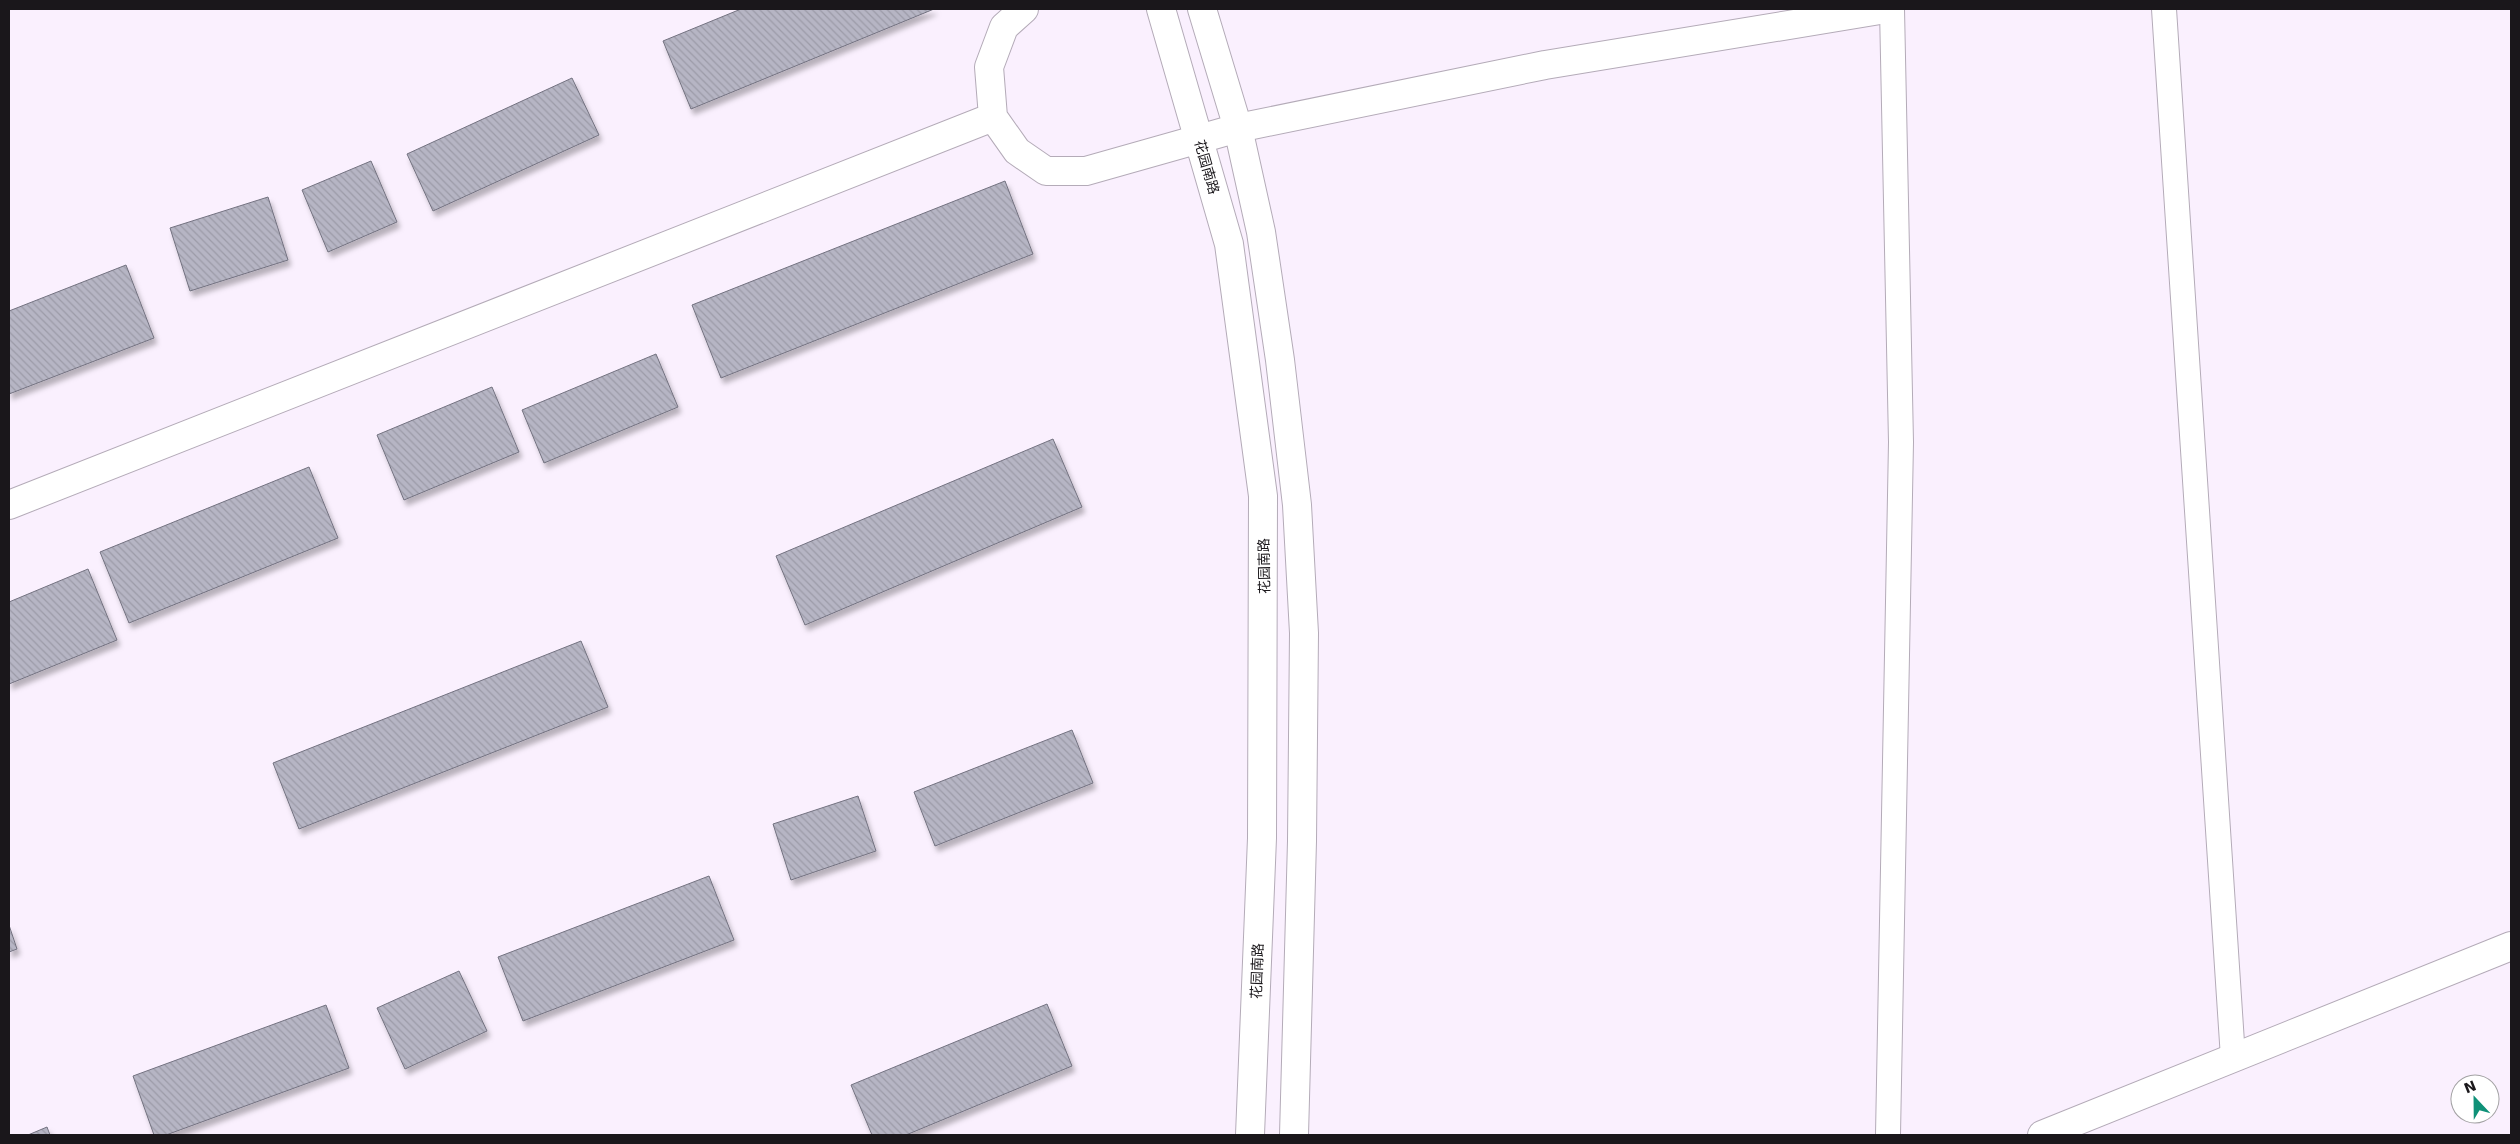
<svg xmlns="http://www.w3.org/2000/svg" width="2520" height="1144" font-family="'DejaVu Sans','Noto Sans SC',sans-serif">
	<defs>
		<pattern id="building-back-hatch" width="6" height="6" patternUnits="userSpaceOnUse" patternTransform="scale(1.25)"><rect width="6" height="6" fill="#b6b5c4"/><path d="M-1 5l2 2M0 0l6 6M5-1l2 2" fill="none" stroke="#9c9ba8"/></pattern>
		<filter id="shadow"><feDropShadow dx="3" dy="5.5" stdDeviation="2.5" flood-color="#0004"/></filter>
	</defs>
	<rect width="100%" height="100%" fill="#faf0fe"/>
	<path fill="url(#building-back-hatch)" stroke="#737280" filter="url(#shadow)" d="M741 9H934L691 109 663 41Z
		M572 78 599 135 433 211 407 154Z
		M371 161 397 222 328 252 302 190Z
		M1005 181 1033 254 721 378 692 305Z
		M268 197 288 260 190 291 170 228Z
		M126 265 154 338 9 394V311Z
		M656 354 678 407 544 463 522 410Z
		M492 387 519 452 404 500 377 435Z
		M1053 439 1082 507 805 625 776 556Z
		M309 467 338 538 129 623 100 552Z
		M88 569 117 640 9 684V602Z
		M581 641 608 707 299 829 273 763Z
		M1072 730 1093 783 935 846 914 792Z
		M858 796 876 851 791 880 773 824Z
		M709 876 734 940 523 1021 498 957Z
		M9 925 17 949 9 952Z
		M459 971 487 1031 405 1069 377 1008Z
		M1047 1004 1072 1066 906 1135H872L851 1085Z
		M326 1005 349 1068 166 1135H154L133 1076Z
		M47 1127 50 1135H28Z"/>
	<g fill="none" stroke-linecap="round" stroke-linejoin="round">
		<g stroke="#b4abb8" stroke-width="26">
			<path id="service" d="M2164 9 2233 1058
				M1888 1135 1901 442 1892 9"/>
		</g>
		<g stroke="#b4abb8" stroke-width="30">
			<path id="minor" d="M993 117 989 67 1004 27 1024 9
				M9 505 993 117 1017 151 1046 171H1086L1238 128 1545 65 1886 9
				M2042 1135 2511 946"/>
		</g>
		<g stroke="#b4abb8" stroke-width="30">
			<path id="tertiary" d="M1161 9 1229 244 1263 496 1262 838 1250 1135
				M1202 9 1238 128 1261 232 1280 360 1297 505 1304 633 1302 841 1294 1135"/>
		</g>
		<use href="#service" stroke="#fff" stroke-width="24"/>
		<use href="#minor" stroke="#fff" stroke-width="28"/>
		<use href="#tertiary" stroke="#fff" stroke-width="28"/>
	</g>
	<g text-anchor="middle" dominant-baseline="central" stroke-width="4.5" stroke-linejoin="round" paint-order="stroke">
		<g font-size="14" fill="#1a171b" stroke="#fff">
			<text transform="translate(1207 167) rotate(74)">花园南路</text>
			<text transform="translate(1264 566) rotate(-91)">花园南路</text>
			<text transform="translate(1257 971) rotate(-88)">花园南路</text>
		</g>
	</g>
	<rect width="2520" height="1144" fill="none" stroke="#1a171b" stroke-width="20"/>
	<g transform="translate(2475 1099) rotate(338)"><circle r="24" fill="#ffffff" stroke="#a3a2a4"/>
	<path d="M0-4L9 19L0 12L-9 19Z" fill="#0f9178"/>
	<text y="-8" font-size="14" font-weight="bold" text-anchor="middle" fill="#1a171b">N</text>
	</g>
</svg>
